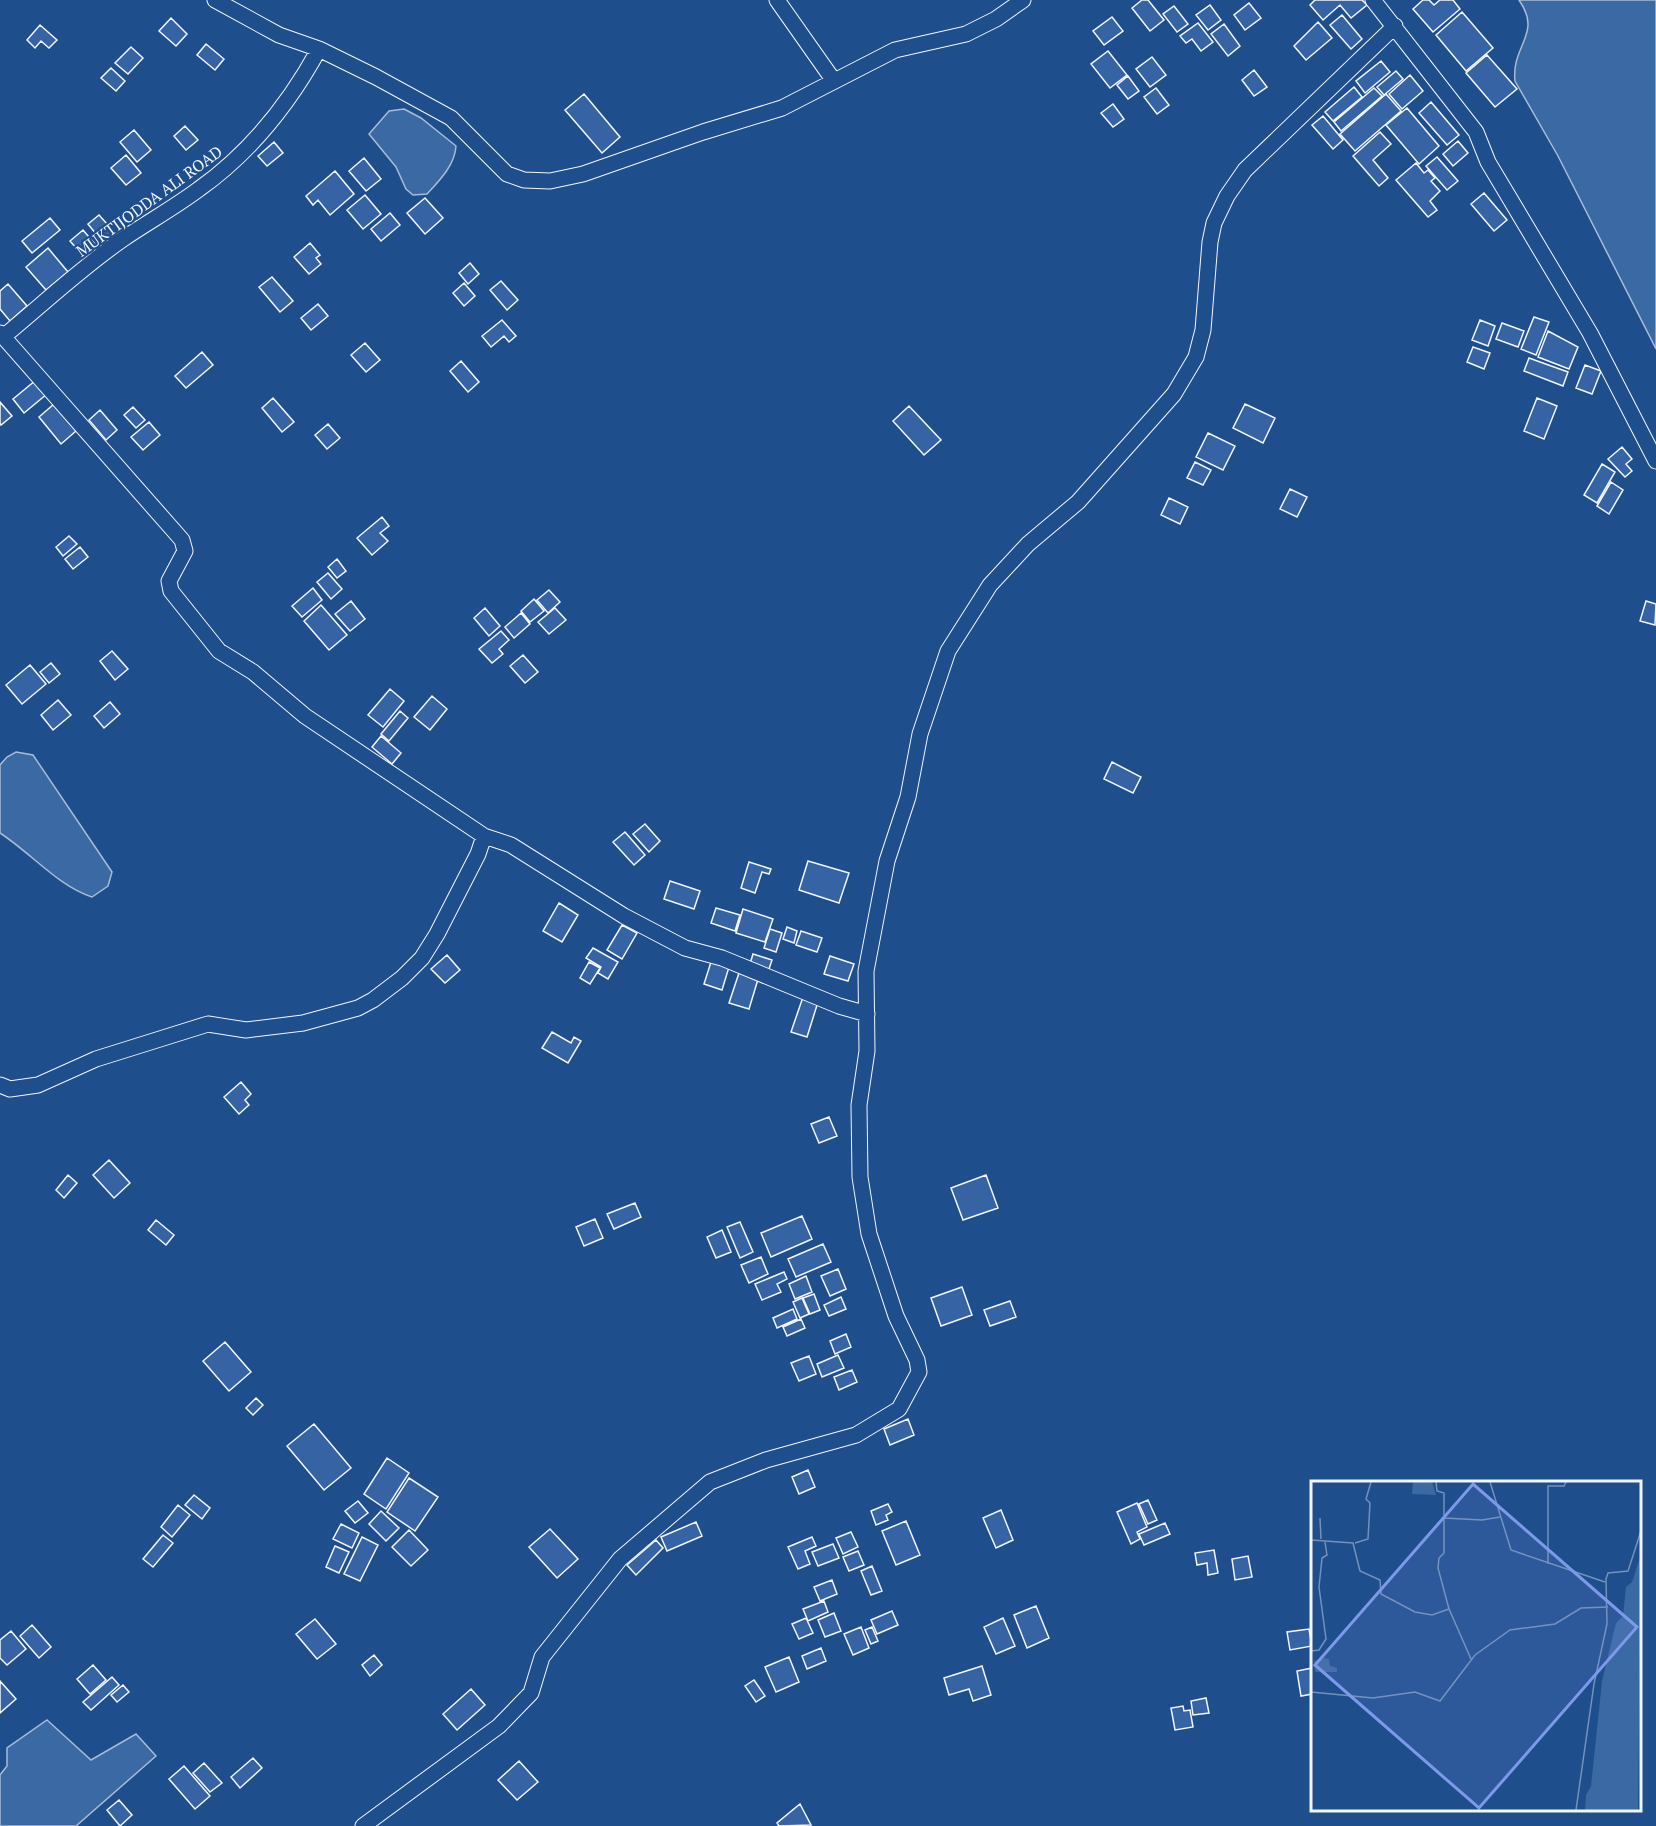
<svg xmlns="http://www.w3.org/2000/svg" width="1656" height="1826" font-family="'PT Serif',serif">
	<rect width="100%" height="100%" fill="#1f4e8c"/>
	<path fill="#3b69a3" stroke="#a8bbd7" stroke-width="1.5" d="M1519 0H1656V349L1558 156 1515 81C1511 45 1543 34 1519 0Z
		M404 109 421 118 456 146C455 165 439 181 427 194L413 195 406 189 396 167 369 134 389 111Z
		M16 752 33 755 112 872 108 886 92 897C58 886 31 853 0 833V765L7 757Z
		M47 1720 91 1760 136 1734 156 1756 76 1826H0V1775L7 1766V1748Z"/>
	<path fill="#3563a3" stroke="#f2f6ff" stroke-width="1.5" d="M1142 0H1148L1164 20 1150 31 1132 8Z
		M1315 0H1362L1367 5 1351 18 1340 5 1323 20 1310 5Z
		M1423 0H1429L1434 5 1440 0H1453L1460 9 1433 32 1413 9Z
		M1249 3 1261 18 1245 30 1234 15Z
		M1210 5 1221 20 1208 30 1196 15Z
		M1174 6 1188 24 1177 32 1163 14Z
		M1462 12 1493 48 1466 71 1436 35Z
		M1342 15 1362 39 1351 49 1330 25Z
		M1112 17 1123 31 1104 45 1093 31Z
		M171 18 187 34 176 46 159 31Z
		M1318 22 1332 38 1306 60 1294 46Z
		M1198 23 1213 42 1201 51 1192 39 1186 43 1180 36Z
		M1224 24 1240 46 1228 56 1211 34Z
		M40 25 57 40 49 48 41 41 35 48 27 40Z
		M206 44 224 59 215 70 197 55Z
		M131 47 143 58 128 74 115 63Z
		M1108 51 1127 75 1110 88 1091 64Z
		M1487 55 1517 89 1495 107 1466 73Z
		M1152 57 1166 75 1150 87 1136 69Z
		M1381 61 1390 72 1365 93 1356 81Z
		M111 68 125 81 116 91 101 78Z
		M1254 70 1267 87 1254 96 1242 80Z
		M1396 71 1403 79 1384 95 1377 87Z
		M1410 75 1423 91 1402 109 1389 94Z
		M1128 76 1139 91 1128 99 1117 85Z
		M1354 87 1362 97 1333 121 1325 112Z
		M1156 88 1169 105 1157 114 1144 97Z
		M1374 88 1382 96 1341 131 1334 122Z
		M584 94 620 137 602 153 565 110Z
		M1386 94 1401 111 1355 151 1340 134Z
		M1431 102 1459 135 1447 145 1419 113Z
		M1113 104 1124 119 1113 127 1101 113Z
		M1407 108 1439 146 1419 164 1386 125Z
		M1323 116 1343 140 1333 149 1312 125Z
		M185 126 198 140 186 150 174 136Z
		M134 130 151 150 137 162 120 142Z
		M1380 132 1391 144 1373 160 1388 178 1379 186 1353 156Z
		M1458 141 1468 153 1453 166 1443 154Z
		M274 142 283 153 267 166 258 156Z
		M126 155 141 173 126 185 111 168Z
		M1437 157 1458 181 1447 190 1426 166Z
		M364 158 381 179 366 191 349 171Z
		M1416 163 1424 173 1428 170 1435 178 1431 181 1440 191 1430 201 1437 210 1428 217 1396 180Z
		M335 171 354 194 330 215 318 200 313 205 306 196Z
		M1484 193 1507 220 1494 231 1471 204Z
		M365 195 381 214 363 229 347 210Z
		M425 198 443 218 425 234 407 213Z
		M390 213 400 225 381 241 371 229Z
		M99 215 116 234 104 244 88 224Z
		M50 218 60 230 32 253 22 241Z
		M83 230 100 250 87 260 70 241Z
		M310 243 320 255 316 258 321 264 309 274 294 257Z
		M48 248 68 272 46 290 26 267Z
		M470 263 479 274 468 284 459 273Z
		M272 277 293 301 280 312 259 287Z
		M501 281 518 300 507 310 490 290Z
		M464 283 475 296 464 306 453 293Z
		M8 284 27 306 10 321 0 309V291Z
		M318 304 328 316 311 330 301 318Z
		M1534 317 1549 322 1536 355 1521 349Z
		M502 320 516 336 509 342 504 336 491 347 482 336Z
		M1480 320 1495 326 1488 346 1472 340Z
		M1502 323 1524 331 1518 347 1496 339Z
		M1548 331 1578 347 1569 369 1538 357Z
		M365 343 380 360 366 372 351 355Z
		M1473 347 1490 353 1484 369 1467 362Z
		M202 352 213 365 186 388 175 376Z
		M1529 358 1568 372 1563 386 1524 371Z
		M461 361 479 382 468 392 450 371Z
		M1585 365 1601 371 1592 394 1576 388Z
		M36 380 47 394 24 413 13 399Z
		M273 398 294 422 282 432 262 408Z
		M1537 398 1557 406 1544 439 1524 431Z
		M0 402 12 416 1 425 0 423Z
		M54 404 76 431 61 444 39 417Z
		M1245 404 1275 418 1263 443 1233 428Z
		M909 406 941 440 924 455 893 421Z
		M133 407 145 420 136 428 124 415Z
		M100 410 117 430 106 440 89 420Z
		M149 422 160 435 143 450 131 437Z
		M328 424 340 438 327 449 315 435Z
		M1208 433 1235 446 1223 470 1196 457Z
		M1622 447 1632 459 1626 464 1632 471 1625 477 1608 459Z
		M1195 462 1211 470 1203 485 1187 478Z
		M1602 464 1615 472 1597 503 1584 495Z
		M1611 482 1623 490 1609 514 1597 506Z
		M1290 489 1307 497 1297 517 1280 509Z
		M1169 498 1188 507 1180 524 1161 515Z
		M382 517 389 526 380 533 388 541 372 555 357 538Z
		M69 536 77 544 63 556 56 547Z
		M80 547 88 557 73 569 65 559Z
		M337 559 346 571 337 578 328 567Z
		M328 573 342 589 331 599 317 582Z
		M313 588 322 600 302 617 292 606Z
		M549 590 560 602 548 613 537 600Z
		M534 599 544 611 530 622 521 611Z
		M351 601 365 619 350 631 335 614Z
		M1646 601 1656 604 1655 625 1640 621Z
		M321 605 347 635 329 650 304 621Z
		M485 608 500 626 489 636 474 618Z
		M555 608 566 620 549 634 538 622Z
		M521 613 530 624 514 638 505 627Z
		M501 631 509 640 499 649 503 654 492 663 479 649Z
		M112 651 128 669 115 680 100 661Z
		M523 655 538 672 525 683 510 666Z
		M51 663 60 674 49 683 40 672Z
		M30 665 46 684 22 704 6 685Z
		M390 689 404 701 383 727 368 715Z
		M432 696 447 709 430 730 414 717Z
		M58 700 71 715 53 730 41 715Z
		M110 702 120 714 104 728 94 716Z
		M400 711 408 718 389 741 381 734Z
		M381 736 401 753 392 764 372 747Z
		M1112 762 1141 777 1133 793 1104 779Z
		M645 824 660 841 649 852 633 834Z
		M625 832 645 855 634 865 613 842Z
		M808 861 849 873 839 903 799 890Z
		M749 862 771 869 769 874 762 872 755 893 741 888Z
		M670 881 700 891 694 909 664 899Z
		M559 903 578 915 562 942 543 931Z
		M716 908 740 915 735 931 711 923Z
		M743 909 773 919 765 942 736 933Z
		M622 925 637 933 622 959 607 950Z
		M787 927 797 931 794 943 783 939Z
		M770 929 782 933 776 952 764 948Z
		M801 931 822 938 817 952 796 945Z
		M593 948 618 962 608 979 598 973 601 967 586 958Z
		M753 954 772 960 768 972 749 967Z
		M447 955 460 970 445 983 431 969Z
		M830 956 854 964 848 981 824 974Z
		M589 962 600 968 590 984 580 978Z
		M711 962 729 967 722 990 704 984Z
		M740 970 759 976 749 1009 729 1003Z
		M803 997 818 1002 807 1037 791 1032Z
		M552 1032 571 1043 574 1037 581 1041 568 1063 542 1048Z
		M241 1082 251 1094 245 1100 249 1105 239 1114 224 1097Z
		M829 1117 837 1136 819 1143 811 1124Z
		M109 1160 130 1183 114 1198 93 1175Z
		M68 1175 77 1183 64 1198 56 1190Z
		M986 1175 998 1208 963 1220 951 1188Z
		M635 1203 641 1217 614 1229 607 1214Z
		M802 1216 812 1239 771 1257 761 1233Z
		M595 1219 603 1238 584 1246 576 1227Z
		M156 1220 174 1235 166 1245 148 1230Z
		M740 1222 753 1252 740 1258 727 1227Z
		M722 1230 731 1252 716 1258 707 1237Z
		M823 1244 831 1262 796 1277 788 1259Z
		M761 1257 768 1274 749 1283 741 1265Z
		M838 1269 846 1289 830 1296 821 1276Z
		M784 1272 787 1279 777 1284 781 1292 762 1300 755 1284Z
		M806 1276 812 1292 795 1299 789 1284Z
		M962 1287 972 1315 941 1326 931 1298Z
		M814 1294 820 1310 810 1314 803 1298Z
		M841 1297 846 1309 829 1316 824 1305Z
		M802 1298 809 1314 800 1318 793 1302Z
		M1010 1301 1016 1317 990 1326 984 1310Z
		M793 1309 797 1319 777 1328 773 1318Z
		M801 1319 805 1328 787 1336 783 1327Z
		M846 1334 851 1347 835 1354 830 1341Z
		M225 1342 251 1372 229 1391 203 1361Z
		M838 1355 844 1368 822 1377 817 1364Z
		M809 1356 816 1374 799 1381 791 1363Z
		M852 1370 857 1382 839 1390 834 1377Z
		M256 1398 263 1405 253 1415 246 1408Z
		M908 1419 914 1435 890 1445 884 1429Z
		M314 1424 351 1468 324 1490 287 1446Z
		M387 1458 409 1473 386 1509 364 1494Z
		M808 1470 815 1487 799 1494 792 1477Z
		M409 1478 438 1497 415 1531 387 1512Z
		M194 1495 210 1508 202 1519 185 1505Z
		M1148 1500 1157 1520 1148 1524 1139 1504Z
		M358 1501 368 1513 355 1523 345 1511Z
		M1137 1503 1147 1527 1137 1532 1140 1539 1131 1544 1117 1512Z
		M888 1504 892 1512 886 1515 888 1520 876 1525 871 1511Z
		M178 1505 190 1515 172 1537 161 1527Z
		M1001 1510 1013 1540 996 1548 983 1518Z
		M381 1511 399 1528 386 1541 369 1524Z
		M906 1521 920 1555 896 1565 882 1531Z
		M696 1522 702 1536 667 1551 661 1537Z
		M1165 1523 1170 1534 1144 1545 1139 1534Z
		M341 1524 359 1533 352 1548 333 1539Z
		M550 1529 578 1559 557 1578 529 1547Z
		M409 1530 428 1550 411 1566 392 1547Z
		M851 1532 858 1547 843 1554 836 1538Z
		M163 1535 173 1543 153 1567 143 1559Z
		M362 1537 378 1545 360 1581 344 1574Z
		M812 1537 816 1546 805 1551 810 1564 798 1569 788 1547Z
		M656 1540 663 1548 636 1575 627 1565Z
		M833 1544 839 1558 818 1566 812 1552Z
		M335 1546 349 1552 339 1573 326 1567Z
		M1214 1550 1218 1573 1208 1575 1207 1563 1197 1565 1195 1553Z
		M858 1551 864 1565 849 1571 843 1557Z
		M1248 1556 1252 1577 1235 1580 1232 1559Z
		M872 1566 882 1591 871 1595 861 1571Z
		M832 1580 837 1594 820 1601 814 1587Z
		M824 1601 828 1612 808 1621 803 1609Z
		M1036 1606 1049 1638 1027 1648 1014 1615Z
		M892 1611 898 1625 877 1634 871 1620Z
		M834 1613 841 1631 825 1637 818 1620Z
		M806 1618 813 1633 799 1639 792 1624Z
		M1003 1618 1015 1646 996 1654 984 1627Z
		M315 1619 336 1644 317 1659 296 1634Z
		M32 1625 51 1647 39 1658 20 1636Z
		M861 1627 869 1648 853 1655 844 1634Z
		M872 1627 878 1641 871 1644 865 1630Z
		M1309 1629 1312 1646 1290 1650 1287 1632Z
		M11 1631 26 1649 7 1665 0 1658V1640Z
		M821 1648 826 1661 807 1669 802 1656Z
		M374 1655 382 1665 370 1676 362 1665Z
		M789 1657 799 1682 776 1692 765 1667Z
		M93 1665 106 1680 90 1694 77 1679Z
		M982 1666 991 1695 973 1701 969 1689 949 1695 944 1678Z
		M1312 1668V1694L1301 1696 1297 1671Z
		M112 1677 119 1685 91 1710 83 1702Z
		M754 1680 765 1696 756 1702 745 1686Z
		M0 1681 16 1699 0 1713Z
		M123 1685 129 1692 117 1702 111 1695Z
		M471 1689 485 1705 457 1730 443 1714Z
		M1206 1698 1209 1713 1193 1715 1191 1701Z
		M1183 1706 1184 1711 1190 1710 1193 1727 1175 1730 1171 1708Z
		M253 1758 262 1768 240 1788 231 1777Z
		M519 1761 538 1782 517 1800 498 1780Z
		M204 1763 222 1783 210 1792 193 1773Z
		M184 1766 210 1796 195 1809 169 1779Z
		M119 1800 132 1815 120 1826 107 1810Z
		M800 1804 811 1825 779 1826 777 1823Z"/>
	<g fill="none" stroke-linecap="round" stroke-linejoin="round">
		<g stroke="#f2f6ff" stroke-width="17">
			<path id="street" d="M215 0 279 35 319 49 376 77 451 118 507 174 524 180 550 181 583 174 703 132 782 108 895 50 966 34 996 19 1023 0
				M777 0 834 81
				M1373 0 1476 132 1488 162 1590 333 1656 461
				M0 333 182 540 185 551 169 581 171 591 219 651 253 672 305 716 484 836
				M3 337C43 304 81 268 123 239 148 222 175 207 199 189 251 152 289 104 319 49
				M0 1085 10 1089 38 1085 96 1059 208 1024 246 1030 303 1023 358 1008 373 1000 402 978 422 958 437 934 478 854 484 836 511 845 624 916 685 948 722 958 839 1006 867 1014
				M363 1826 499 1726 531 1693 542 1657 620 1559 710 1482 766 1460 856 1435 899 1409 919 1372 917 1360 896 1316 869 1234 860 1177 859 1105 867 1051 866 971 887 861 908 797 920 734 948 651 990 585 1028 544 1078 502 1174 394 1196 357 1203 330 1210 242 1214 223 1227 196 1245 170 1395 26"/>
		</g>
		<use href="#street" stroke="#1f4e8c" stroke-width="15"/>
	</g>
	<g text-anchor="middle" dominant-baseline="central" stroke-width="4.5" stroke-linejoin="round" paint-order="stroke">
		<g font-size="16" fill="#f2f6ff" stroke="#1f4e8c">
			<text transform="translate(149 201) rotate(-36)">MUKTIJODDA ALI ROAD</text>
		</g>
	</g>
	<g transform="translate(1311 1481)">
		<rect width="330" height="330" fill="#1f4e8c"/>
		<path d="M102 1H121L125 14 101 13ZM330 73 327 329H274L275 314 280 305 291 200 305 142 312 135 315 106 321 101ZM12 177 18 178 19 185 26 187V191H4L3 180Z" fill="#3b69a3"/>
		<path fill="none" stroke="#7391ba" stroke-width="1.5" d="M125 1 126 10 133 12V72L128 77 127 87 138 128M179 1 200 69 294 101M9 37 10 58M133 37 171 39 189 36M0 59 42 62 49 90 69 99 70 113 104 131 121 134 138 128 160 178M44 62 57 58 59 22 55 18 60 1M237 83V5H253L255 1M0 170 8 169 15 158 8 106 11 77 16 74 14 61M0 211 62 217 104 211 129 220 164 174 199 149 244 143 270 127 297 126M265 329 283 203 296 143 295 98 297 92 317 90 330 50"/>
		<path fill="#7d9aea" fill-opacity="0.15" stroke="#7d9aea" stroke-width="3" d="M162 3 326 146 168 327 4 184Z"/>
		<rect width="330" height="330" fill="none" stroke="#f2f6ff" stroke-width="3"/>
	</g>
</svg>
